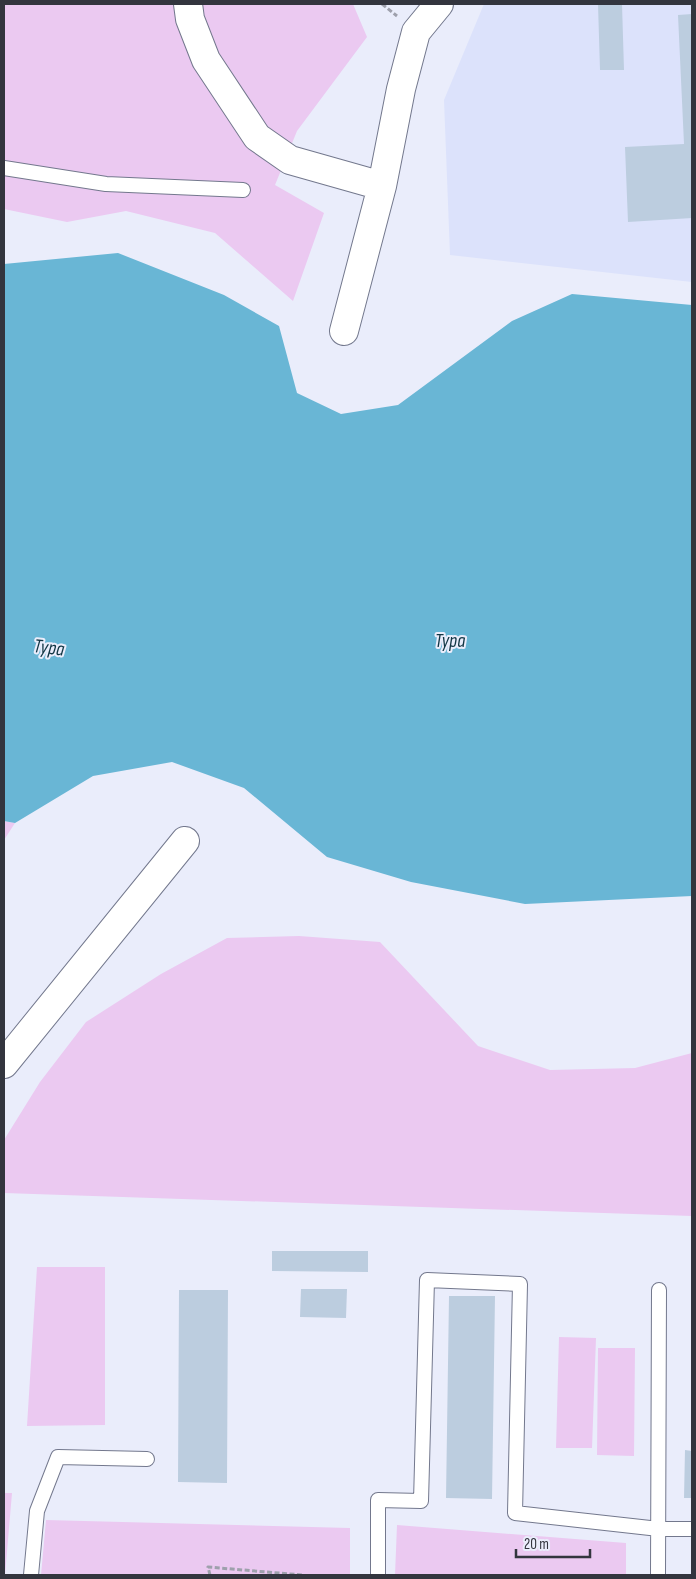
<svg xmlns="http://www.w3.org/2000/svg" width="696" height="1579" font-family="'Sofia Sans Condensed',sans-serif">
	<rect width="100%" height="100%" fill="#eaedfb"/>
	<path fill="#dce2fb" d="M484 4H692V282L450 255 444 100Z"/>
	<path fill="#ebc9f1" d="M4 4H353L367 37 297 131 275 185 324 213 293 301 215 233 126 211 67 222 4 209Z
		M4 821 15 823 4 840Z
		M299 936 380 942 478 1046 550 1070 635 1068 692 1053V1216L4 1193V1140L40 1082 86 1022 161 974 227 938Z
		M37 1267H105V1425L27 1426Z
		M559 1337 596 1338 592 1448H556Z
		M598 1348H635L634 1456 597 1455Z
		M4 1493H12L5 1575H4Z
		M46 1520 350 1528V1575H41Z
		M397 1525 626 1543V1575H395Z"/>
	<path fill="#69b6d5" d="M118 253 224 295 279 326 297 393 341 414 398 405 512 321 572 294 692 305V896L525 904 411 882 327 857 244 788 172 762 93 776 15 823 4 821V264Z"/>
	<path fill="#bccddf" d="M598 4H622L624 70H600Z
		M692 14V218L628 222 625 147 684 144 678 15Z
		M272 1251H368V1272L272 1271Z
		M301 1289H347L346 1318 300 1317Z
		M179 1290H228L227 1483 178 1482Z
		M449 1296H495L492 1499 446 1498Z
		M685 1450 692 1451V1498H684Z"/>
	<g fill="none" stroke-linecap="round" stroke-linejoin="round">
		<g stroke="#73788d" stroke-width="16">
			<path id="service" d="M4 168 106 184 243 190
				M31 1575 37 1511 58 1457 147 1459
				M378 1575V1500L421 1501 427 1280 520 1284 515 1513 659 1529H692
				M658 1575 659 1290"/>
		</g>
		<g stroke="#73788d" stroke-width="30">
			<path id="minor" d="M188 4 190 19 206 60 257 137 290 160 382 186
				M344 331 382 186 401 89 416 32 439 4
				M4 1064 185 841"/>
		</g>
		<path stroke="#9ea0ac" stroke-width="3" stroke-dasharray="5 2.5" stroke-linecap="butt" d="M382 4 397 16
			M210 1575 208 1567 302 1575"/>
		<use href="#service" stroke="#fff" stroke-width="14"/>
		<use href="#minor" stroke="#fff" stroke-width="28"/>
	</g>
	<g text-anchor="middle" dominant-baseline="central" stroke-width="4" stroke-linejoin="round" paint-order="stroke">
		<g font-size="20" font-style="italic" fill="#123644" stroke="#eaedfb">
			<text x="450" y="641">Тура</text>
			<text transform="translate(49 648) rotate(7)">Тура</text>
		</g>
	</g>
	<rect width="696" height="1579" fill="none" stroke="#33353e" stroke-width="10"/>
	<path d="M516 1549v8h74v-8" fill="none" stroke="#33353e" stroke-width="2.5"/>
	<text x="524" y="1549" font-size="15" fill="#33353e" stroke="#eaedfb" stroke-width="4" paint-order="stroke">20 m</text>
</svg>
